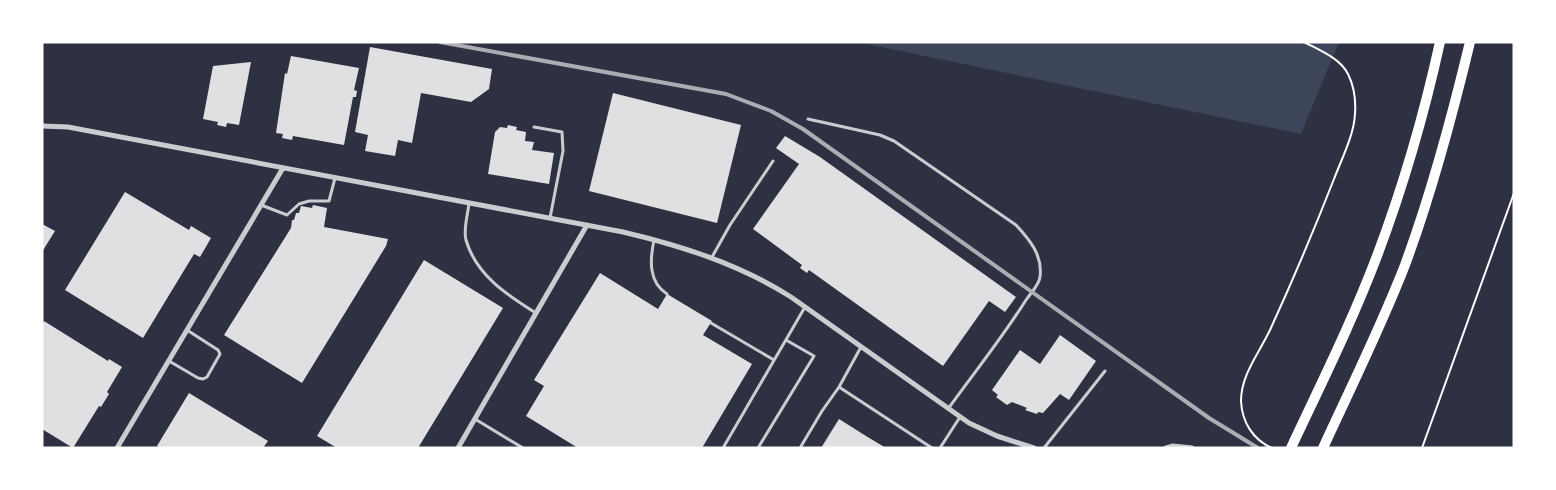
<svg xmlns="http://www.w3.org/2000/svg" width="1556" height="490" font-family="'Golos Text',sans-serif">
	<rect width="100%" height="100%" fill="#2d3142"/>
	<path fill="#3c4559" d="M857 42H1339L1301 134Z"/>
	<path fill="#e0e0e3" d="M370 47 492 69 489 89 471 102 421 93 412 143 398 140 395 156 365 151 368 135 355 132Z
		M291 56 359 68 354 90 357 91 356 97H353L344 145 293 136 292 140 282 138 283 134 276 133 285 73 287 74Z
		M251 62 239 125 227 123 226 127 217 125 218 122 203 119 213 66Z
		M613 93 741 125 717 223 589 191Z
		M508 125 517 127 516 130 526 132 525 141 534 142 532 150 554 153 549 184 488 174 495 132 500 127 507 128Z
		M785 136 820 157 1016 297 1005 312 989 301 943 366 809 270 807 273 800 268 802 265 753 229 799 164 776 148Z
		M125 192 189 230 191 226 211 238 200 257 194 254 143 338 65 290Z
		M313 205 327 208 324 227 388 239 386 246 302 383 224 335 291 228 292 220H294L296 213H299L301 206 312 208Z
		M42 224 55 231 42 252Z
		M424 260 503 308 418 448H337L317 436Z
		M600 273 658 309 667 294 712 321 703 335 752 364 702 448H578L526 416 544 386 534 380Z
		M44 321 108 361 109 359 122 367 107 392 109 394 101 407 99 406 73 448 42 429V325Z
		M1060 335 1096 361 1069 400 1060 394 1043 413 1038 412 1037 414 1025 410 1027 408 1012 402 1007 405 996 397 998 395 992 390 1020 350 1040 364Z
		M189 393 268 441 263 448H160L157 446Z
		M839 419 866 436 886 448H821Z"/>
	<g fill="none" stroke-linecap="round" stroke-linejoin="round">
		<path stroke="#fff" stroke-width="2" d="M1272 448C1253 440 1242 422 1241 401 1241 375 1259 353 1270 330 1293 280 1314 230 1334 179 1342 158 1354 135 1355 114 1356 100 1354 86 1348 74 1340 58 1319 50 1304 42
			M1422 448 1514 193"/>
		<path stroke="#caccd0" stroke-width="3" d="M808 119 880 135 894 141 1016 225C1029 239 1043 255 1040 277 1039 285 1031 293 1026 300 1002 338 974 373 948 409
			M534 127 562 132 563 151 550 218
			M469 203C468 214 463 230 466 240 476 275 507 295 536 313
			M261 205 287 215 299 204 309 201H329L335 178
			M654 240C650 259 648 282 667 294
			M712 257 730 225 773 161
			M711 323 774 360
			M861 347 839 387 932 448
			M169 361 198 378 203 379 207 377 220 354 218 350 187 330
			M475 419 523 448
			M723 448 805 307
			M758 448 814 356 786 340
			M800 448 822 411 839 387
			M940 448 960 417
			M1044 448 1105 371"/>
		<path stroke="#caccd0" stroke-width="5" d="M42 126 68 127 623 232C682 246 739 264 791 297L969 423 997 436 1034 448
			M117 448 283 168
			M458 448 587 225
			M1166 448 1173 446 1192 448"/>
		<path stroke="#fff" stroke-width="10" d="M1291 448C1321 384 1352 322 1377 256 1403 187 1424 115 1440 42
			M1323 448C1351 387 1381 327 1405 265 1432 192 1452 117 1470 42"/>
		<path stroke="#abadb3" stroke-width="4" d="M440 42 726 94 771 111 803 129 1209 418 1258 448"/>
	</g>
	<rect width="1556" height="490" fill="none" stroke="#ffffff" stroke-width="87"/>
</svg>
